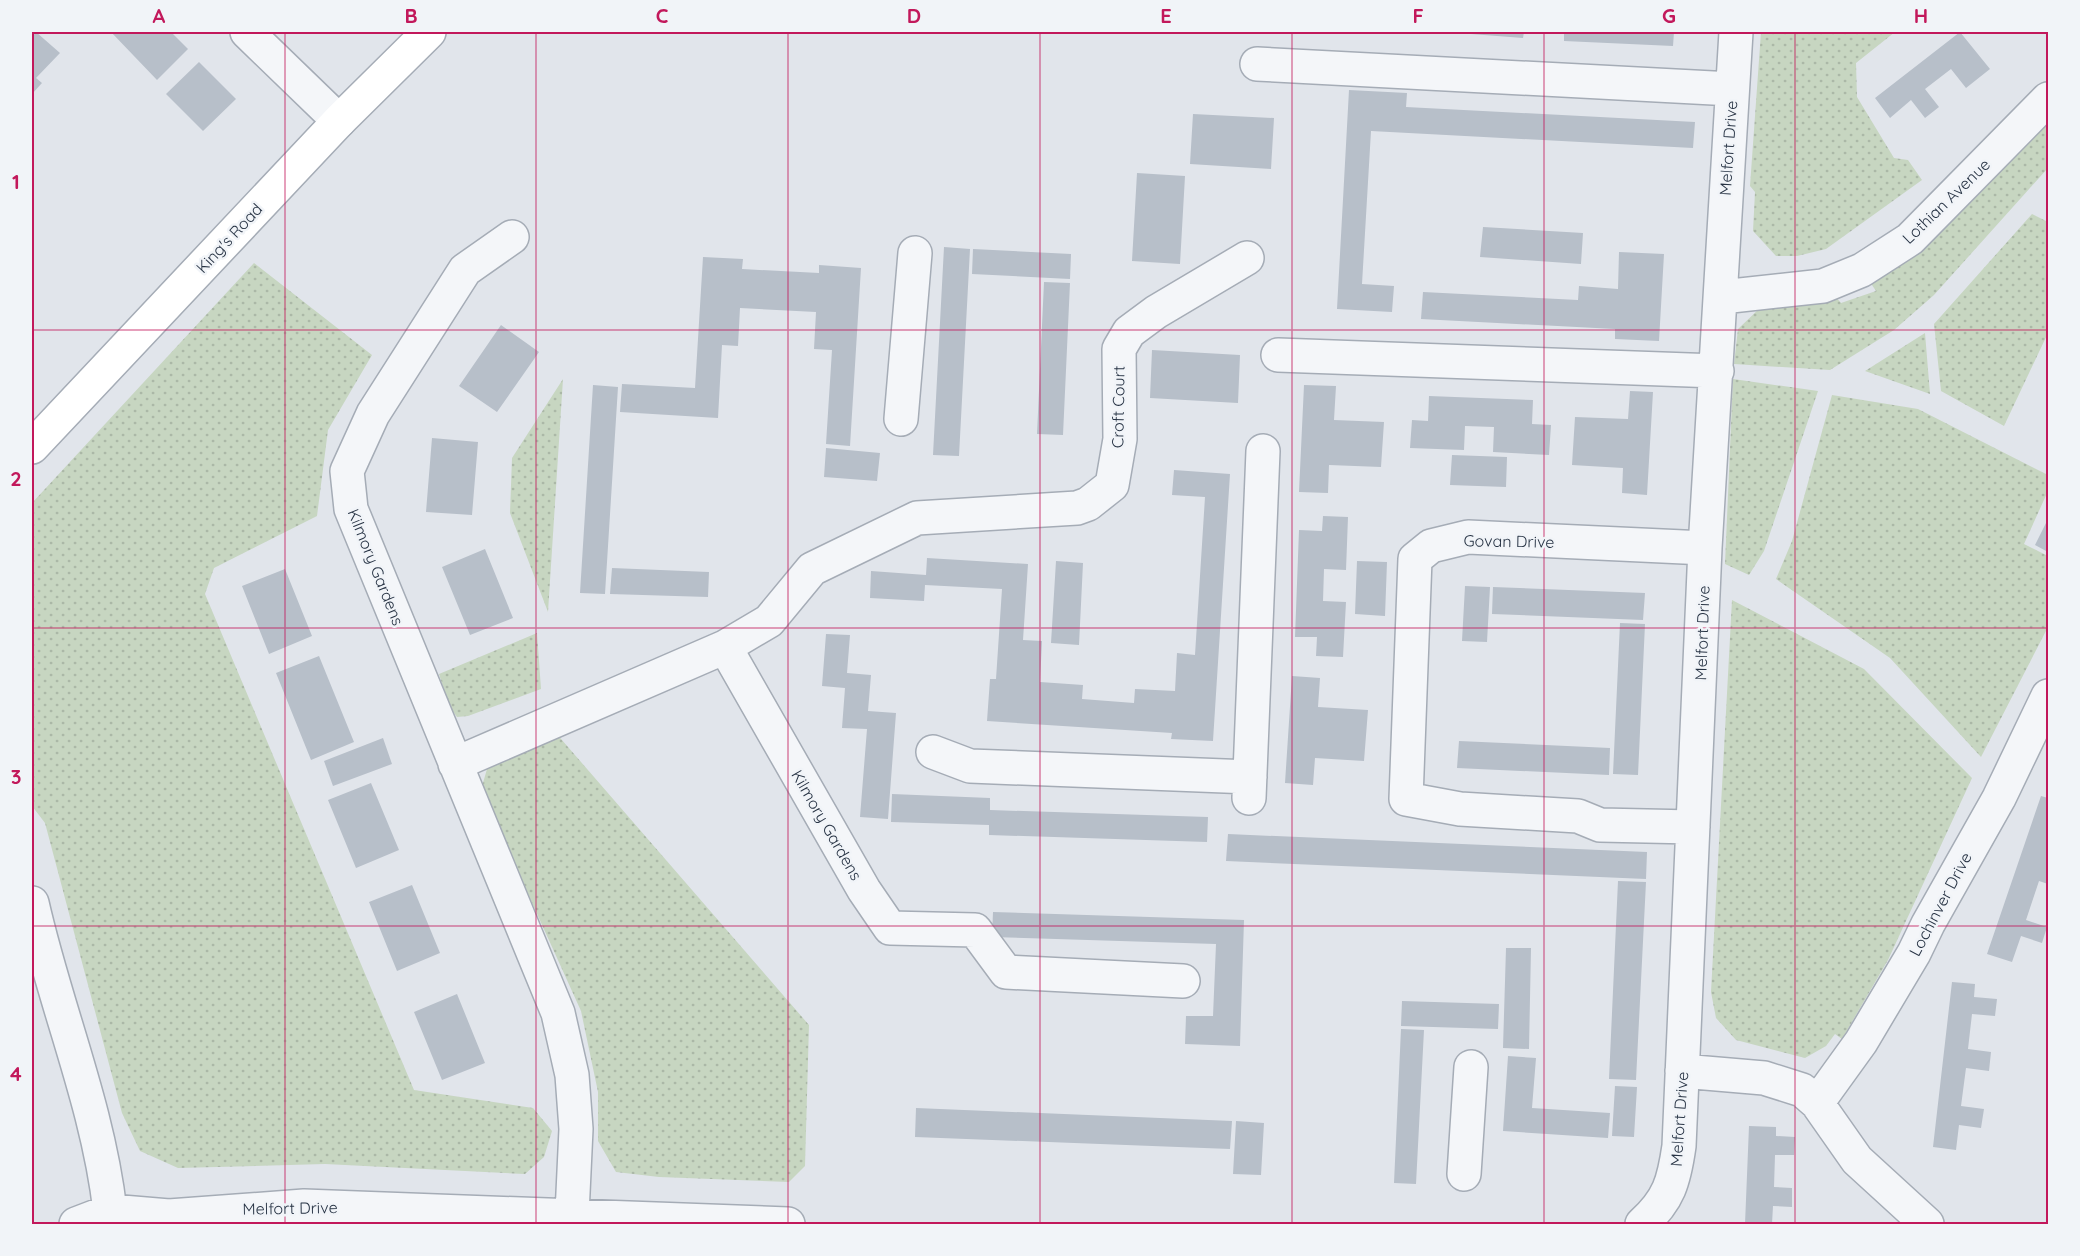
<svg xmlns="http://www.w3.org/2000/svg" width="2080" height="1256" font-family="Quicksand,sans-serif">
	<defs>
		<pattern id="grass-dots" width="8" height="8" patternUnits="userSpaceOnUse" patternTransform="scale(1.5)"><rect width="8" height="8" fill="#c7d6c1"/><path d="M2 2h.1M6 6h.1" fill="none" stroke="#abb8a7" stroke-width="1.8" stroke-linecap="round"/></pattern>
	</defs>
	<rect width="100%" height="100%" fill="#e1e5eb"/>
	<path fill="url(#grass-dots)" d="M1761 32H1895L1856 63 1857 97 1894 158 1908 160 1922 180 1826 249 1797 256H1776L1753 231 1755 192 1750 186Z
		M2048 114V168L1934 295 1894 330 1830 370 1734 364 1738 329 1761 307 1835 296 1841 303 1876 291 1870 282Z
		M2032 214 2048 222V333L2004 426 1941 391 1934 324Z
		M254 263 372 355 328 430 317 516 214 568 205 594 414 1090 533 1108 552 1131 544 1157 525 1174 325 1164 178 1168 140 1151 122 1113 45 823 32 806V503Z
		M1925 333 1930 394 1865 371Z
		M563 379 548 612 510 513 512 458Z
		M1733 379 1818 391 1764 551 1749 575 1725 564Z
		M1832 395 1918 409 2048 475V491L2024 544 2048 556V627L1981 757 1890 658 1776 579 1792 541Z
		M1732 600 1864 669 1972 778 1888 960 1842 1039 1835 1034 1826 1046 1805 1058 1736 1040 1716 1018 1711 992Z
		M537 633 541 689 468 716 457 717 449 706 439 674Z
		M555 732 809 1025 805 1166 789 1182 659 1177 616 1172 598 1141V1092L581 1011 481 790 487 769Z"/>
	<path fill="#b7bfc9" d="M36 32 60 53 36 78 42 83 32 94V37Z
		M111 32H171L188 49 157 80Z
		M1445 32H1524L1523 38Z
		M1564 32H1674L1673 46 1564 41Z
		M1960 32 1990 69 1966 88 1951 69 1925 89 1939 107 1925 118 1911 100 1890 118 1875 98Z
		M199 62 236 99 203 131 166 94Z
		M1349 90 1407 93 1406 107 1695 122 1693 148 1371 131 1362 284 1394 286 1392 312 1337 309Z
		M1193 114 1274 118 1271 169 1190 164Z
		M1137 173 1185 176 1180 264 1132 261Z
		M1483 227 1583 233 1581 264 1480 257Z
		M944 247 970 249 959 456 933 455Z
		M973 249 1071 254 1070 279 972 274Z
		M1619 252 1664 254 1659 341 1615 339V329L1421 319 1423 292 1578 300 1579 286 1618 289Z
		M703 257 743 259 742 269 819 273V265L861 268 850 446 826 444 832 350 814 349 816 312 740 308 738 346 722 345 718 418 620 412 622 384 695 388Z
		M1044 282 1070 283 1063 435 1037 434Z
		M501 325 539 352 497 412 459 386Z
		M1152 350 1240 355 1238 403 1150 398Z
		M593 385 618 387 605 594 580 593Z
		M1304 385 1336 386 1334 420 1384 422 1381 467 1329 465 1328 493 1299 492Z
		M1630 391 1653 392 1647 495 1622 493 1623 468 1572 465 1575 417 1628 419Z
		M1429 396 1533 400 1532 424 1551 425 1549 455 1493 452 1494 427 1465 426 1464 450 1410 448 1412 420 1428 421Z
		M432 438 478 442 472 515 426 512Z
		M826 448 880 453 877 481 824 477Z
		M1452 455 1507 457 1506 487 1450 485Z
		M1174 470 1230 474 1213 741 1171 739 1172 733 987 721 990 679H996L1002 589 925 585 924 601 870 598 871 571 926 575 927 558 1028 564 1023 640 1042 641 1040 682 1083 685 1082 699 1134 703 1135 689 1175 691 1177 653 1195 655 1205 497 1172 495Z
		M1323 516 1348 517 1346 570 1324 569 1323 601 1346 602 1343 657 1316 656 1317 637H1295L1299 530 1322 531Z
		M2048 519V552L2035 545Z
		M485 549 513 618 470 635 442 567Z
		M1056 561 1083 563 1079 645 1051 643Z
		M1357 561 1387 562 1385 616 1355 614Z
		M612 568 709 572 708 597 610 594Z
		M285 569 312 636 269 654 242 586Z
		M1465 586 1490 587 1487 642 1462 641Z
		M1493 587 1645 593 1643 620 1492 614Z
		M1620 623 1645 624 1638 775 1613 774Z
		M826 634 850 635 847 673 871 675 868 711 896 713 888 819 860 817 867 729 842 728 845 688 822 686Z
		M319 656 354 742 311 760 276 673Z
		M1292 676 1320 678 1318 707 1368 710 1364 761 1315 758 1313 785 1285 783Z
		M383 738 392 764 333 786 324 761Z
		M1459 741 1610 748 1609 775 1457 768Z
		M371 783 399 850 356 868 328 800Z
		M892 794 990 798V810L1208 817 1207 842 989 835V825L891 822Z
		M2041 796 2048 798V884L2039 881 2026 920 2047 927 2042 943 2021 936 2012 962 1987 954Z
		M1228 834 1647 852 1646 879 1226 861Z
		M1618 881 1646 882 1636 1080 1609 1079Z
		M412 885 440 953 397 971 369 902Z
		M993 912 1244 920 1240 1046 1185 1044 1186 1016H1213L1216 944 992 937Z
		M1506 948H1531L1529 1049 1503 1048Z
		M1952 982 1975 984 1974 997 1997 999 1995 1016 1972 1014 1968 1049 1991 1052 1989 1071 1966 1068 1961 1106 1984 1109 1981 1128 1959 1125 1956 1150 1933 1147Z
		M457 994 485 1063 442 1080 414 1012Z
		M1402 1001 1499 1004 1498 1029 1401 1026Z
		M1401 1029 1424 1030 1416 1184 1394 1183Z
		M1508 1056 1536 1058 1532 1108 1610 1113 1608 1138 1503 1131Z
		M1615 1086 1637 1087 1634 1137 1612 1136Z
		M916 1108 1232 1121 1230 1149 915 1137Z
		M1236 1121 1264 1123 1261 1175 1233 1174Z
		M1749 1126 1776 1127V1136L1795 1137 1794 1155H1775L1774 1187 1792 1188V1207L1773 1206 1772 1224H1745Z"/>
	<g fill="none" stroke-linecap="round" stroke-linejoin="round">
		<g stroke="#a5acb6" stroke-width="36">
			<path id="street" d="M247 32 339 121
				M1257 64 1732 89
				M512 237 465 270 373 414 347 471 351 509 558 1013 572 1075 576 1129 572 1214
				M1722 297 1823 286 1862 270 1910 239 2048 99
				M1278 355 1717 371
				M901 419 915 253
				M725 647 864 890 890 928 975 930 1006 972 1183 981
				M933 752 970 766 1250 777
				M455 764 725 647 769 621 812 569 917 518 1077 508 1088 504 1112 485 1120 439 1119 349 1129 332 1156 312 1247 258
				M1249 798 1263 451
				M1693 827 1600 825 1578 816 1460 809 1406 799 1415 559 1431 546 1468 537 1705 548
				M32 903C55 1006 98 1105 110 1211L169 1216 304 1206 788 1224
				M1682 1071 1764 1078 1802 1090 1817 1103 1857 1160 1927 1224
				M1817 1103 1861 1042 1914 953 1928 924 1999 798 2048 696
				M1464 1174 1471 1067
				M76 1224 110 1211
				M1642 1224C1669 1200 1674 1181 1679 1146L1705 548 1736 32"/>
		</g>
		<g stroke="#a5acb6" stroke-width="36">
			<path id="secondary" d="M32 447 339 121 429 32"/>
		</g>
		<use href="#street" stroke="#f4f6f9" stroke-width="33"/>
		<use href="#secondary" stroke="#fff" stroke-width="33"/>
	</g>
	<path fill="none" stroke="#c2185b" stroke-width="1.5" stroke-opacity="0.55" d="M285 32V1224M536 32V1224M788 32V1224M1040 32V1224M1292 32V1224M1544 32V1224M1795 32V1224M32 330H2048M32 628H2048M32 926H2048"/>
	<g text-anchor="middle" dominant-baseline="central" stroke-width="5" stroke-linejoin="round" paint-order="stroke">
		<g font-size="16" fill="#273344" stroke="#f1f4f8">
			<text transform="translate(1728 148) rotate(-86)">Melfort Drive</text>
			<text transform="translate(1946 201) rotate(-44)">Lothian Avenue</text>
			<text transform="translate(229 238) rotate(-47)">King's Road</text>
			<text transform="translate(1118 407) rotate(-89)">Croft Court</text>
			<text transform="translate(1509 541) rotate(1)">Govan Drive</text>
			<text transform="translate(376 567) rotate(68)">Kilmory Gardens</text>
			<text transform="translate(1702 633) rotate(-88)">Melfort Drive</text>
			<text transform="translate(827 825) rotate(60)">Kilmory Gardens</text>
			<text transform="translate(1940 904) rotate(-62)">Lochinver Drive</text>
			<text transform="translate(1679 1119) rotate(-86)">Melfort Drive</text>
			<text transform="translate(290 1208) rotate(-1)">Melfort Drive</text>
		</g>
	</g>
	<rect width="2080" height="1256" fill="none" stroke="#f1f4f8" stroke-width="66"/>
	<rect x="33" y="33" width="2014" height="1190" fill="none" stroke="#c2185b" stroke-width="2"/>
	<g font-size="20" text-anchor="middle" font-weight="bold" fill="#c2185b">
		<text x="159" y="23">A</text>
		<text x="411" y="23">B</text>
		<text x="662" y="23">C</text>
		<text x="914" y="23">D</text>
		<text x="1166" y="23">E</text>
		<text x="1418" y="23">F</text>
		<text x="1669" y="23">G</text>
		<text x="1921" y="23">H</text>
		<text x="16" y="189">1</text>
		<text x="16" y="486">2</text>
		<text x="16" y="784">3</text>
		<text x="16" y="1081">4</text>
	</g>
</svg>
